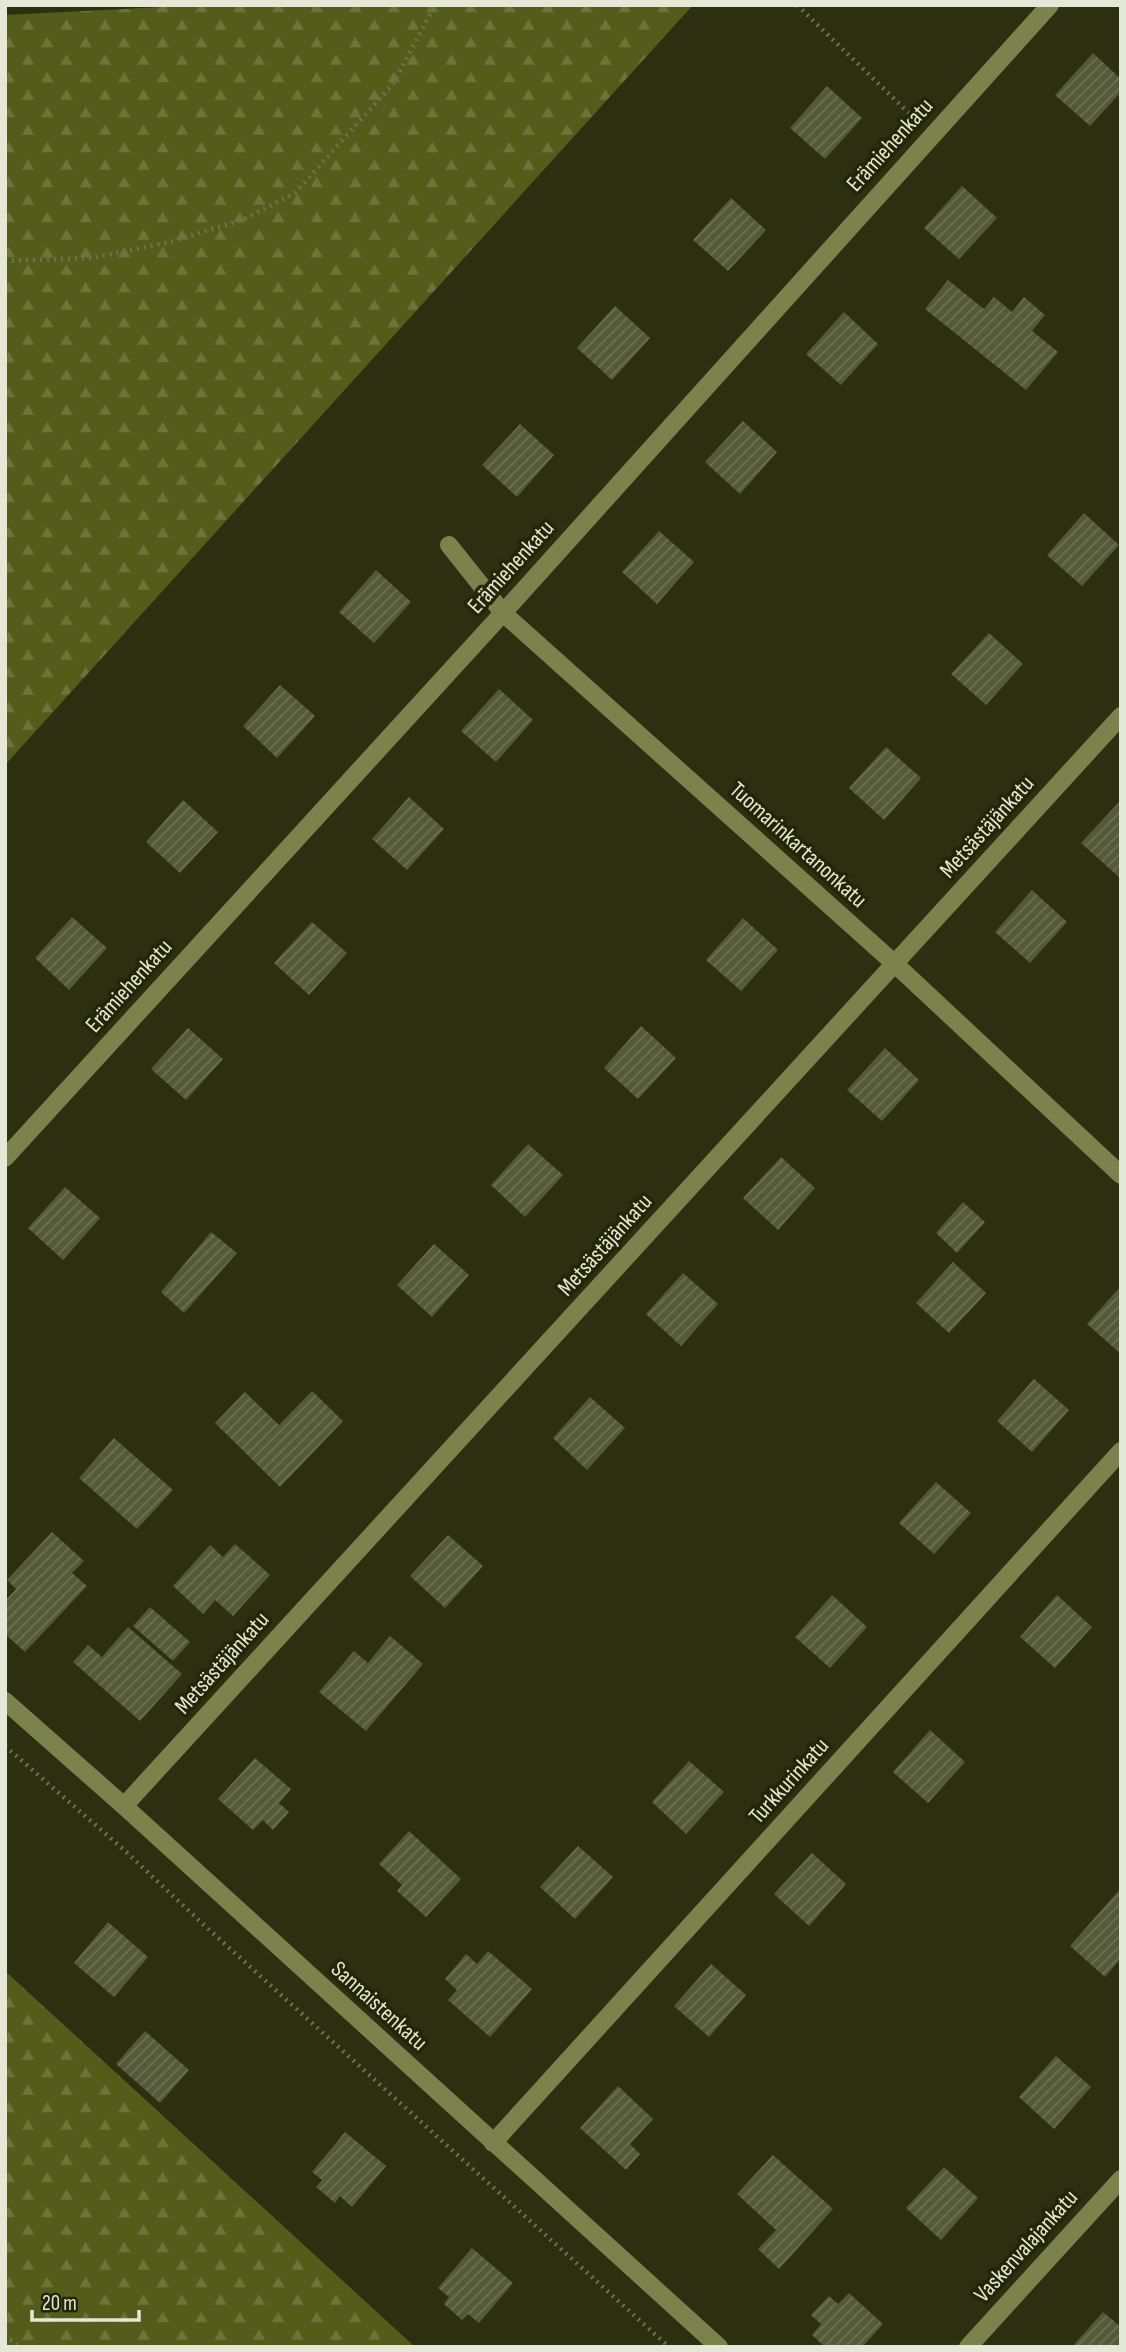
<svg xmlns="http://www.w3.org/2000/svg" width="1126" height="2352" font-family="'Sofia Sans Condensed',sans-serif">
	<defs>
		<pattern id="forest-firs" width="22" height="20" patternUnits="userSpaceOnUse" patternTransform="scale(1.75)"><rect width="22" height="20" fill="#555c1a"/><path d="M5 1l3.5 6h-7zM16 11l3.5 6h-7z" fill="#6d733b"/></pattern>
		<pattern id="building-hatch" width="6" height="6" patternUnits="userSpaceOnUse" patternTransform="scale(1.75)"><rect width="6" height="6" fill="#545939"/><path d="M-1 1l2-2M0 6l6-6M5 7l2-2" fill="none" stroke="#6c7155"/></pattern>
	</defs>
	<rect width="100%" height="100%" fill="#2c3011"/>
	<path fill="url(#forest-firs)" d="M202 5H693L5 765V15Z
		M5 1971 415 2347H5Z"/>
	<path fill="url(#building-hatch)" d="M1093 53 1121 79V92L1090 126 1055 95Z
		M827 86 862 118 825 159 790 128Z
		M962 186 997 218 959 259 924 228Z
		M731 198 766 230 728 271 693 240Z
		M948 280 984 309 994 297 1012 312 1024 297 1045 315 1032 331 1058 352 1026 390 925 309Z
		M615 306 650 338 612 380 577 348Z
		M844 312 878 344 841 385 806 354Z
		M743 421 777 452 740 494 705 462Z
		M520 424 554 455 517 497 482 465Z
		M1084 513 1119 545 1082 586 1047 555Z
		M659 531 694 562 657 604 622 572Z
		M376 570 411 602 374 643 339 612Z
		M989 633 1023 664 986 705 951 674Z
		M280 685 315 716 277 758 243 726Z
		M499 689 533 720 496 762 461 731Z
		M886 747 921 778 884 820 849 788Z
		M409 797 444 829 407 870 372 839Z
		M183 800 218 832 180 873 146 842Z
		M1121 800V879L1081 843Z
		M1032 890 1067 922 1030 963 995 932Z
		M72 917 107 948 69 990 35 958Z
		M743 918 778 950 741 991 706 960Z
		M312 922 347 953 309 995 274 963Z
		M641 1026 676 1058 638 1099 604 1068Z
		M188 1028 223 1059 186 1100 151 1069Z
		M885 1048 919 1080 882 1121 847 1090Z
		M528 1144 563 1175 525 1217 491 1185Z
		M781 1157 815 1188 778 1230 743 1198Z
		M65 1187 100 1218 63 1260 28 1228Z
		M963 1202 985 1222 957 1253 936 1233Z
		M211 1232 237 1253 184 1313 161 1292Z
		M434 1244 469 1275 432 1317 397 1285Z
		M953 1262 986 1293 949 1333 916 1303Z
		M683 1273 718 1304 681 1346 646 1314Z
		M1121 1286V1354L1087 1324Z
		M1034 1379 1069 1410 1032 1452 997 1421Z
		M312 1391 343 1421 280 1487 215 1423 245 1392 279 1425Z
		M590 1397 625 1428 587 1470 553 1438Z
		M114 1438 173 1490 137 1529 79 1478Z
		M936 1482 971 1513 934 1554 899 1523Z
		M52 1532 84 1561 72 1573 87 1586 25 1652 5 1634V1601L16 1589 7 1580Z
		M448 1535 483 1566 445 1608 410 1576Z
		M235 1544 270 1575 233 1616 215 1600 203 1614 173 1586 210 1545 223 1557Z
		M832 1595 867 1627 830 1668 795 1637Z
		M1057 1595 1092 1627 1055 1668 1020 1637Z
		M150 1607 190 1642 173 1661 133 1626Z
		M128 1627 182 1674 140 1721 73 1662 88 1645 102 1657Z
		M390 1636 423 1664 366 1731 319 1692 354 1651 368 1663Z
		M930 1730 965 1762 928 1803 893 1772Z
		M255 1758 291 1789 279 1803 289 1812 273 1830 263 1820 253 1830 218 1799Z
		M689 1761 724 1792 686 1834 652 1802Z
		M409 1831 461 1879 426 1917 397 1891 402 1885 379 1864Z
		M578 1846 613 1877 575 1919 540 1887Z
		M812 1853 846 1884 809 1926 774 1894Z
		M1121 1888V1958L1105 1977 1070 1946Z
		M108 1922 148 1957 114 1997 74 1963Z
		M488 1951 532 1989 490 2037 448 2000 457 1990 445 1979 466 1954 477 1964Z
		M711 1964 746 1995 709 2037 674 2006Z
		M145 2031 189 2070 160 2103 116 2064Z
		M1056 2056 1091 2087 1054 2129 1019 2097Z
		M618 2086 653 2119 630 2144 640 2154 626 2170 580 2128Z
		M345 2132 386 2166 352 2207 340 2196 335 2203 316 2187 322 2180 312 2172Z
		M773 2155 833 2209 779 2269 758 2249 776 2230 737 2194Z
		M944 2167 978 2198 941 2240 906 2208Z
		M472 2248 513 2283 479 2323 468 2314 462 2320 444 2304 449 2297 438 2288Z
		M849 2293 883 2324 862 2347H825L812 2335 821 2324 811 2315 829 2296 838 2304Z
		M1103 2312 1121 2327V2347H1072Z"/>
	<g fill="none" stroke-linecap="round" stroke-linejoin="round">
		<path stroke="#6d7157" stroke-width="4.5" stroke-dasharray="2 5" stroke-linecap="butt" d="M797 5 915 119
			M5 261 92 258 170 242 242 220 295 193 393 84 435 5
			M5 1746 123 1849 204 1925 669 2347
			M5 2335 19 2347"/>
		<path stroke="#7b824c" stroke-width="18" d="M449 545 503 613 895 964 1121 1175
			M5 1158 503 613 1050 5
			M5 1701 124 1806 719 2347
			M124 1806 1121 716
			M493 2143 1121 1451
			M968 2347 1121 2179"/>
	</g>
	<g text-anchor="middle" dominant-baseline="central" stroke-width="7" stroke-linejoin="round" paint-order="stroke">
		<g font-size="23" fill="#e4e8d6" stroke="#232607">
			<text transform="translate(890 145) rotate(-48)">Erämiehenkatu</text>
			<text transform="translate(511 567) rotate(-48)">Erämiehenkatu</text>
			<text transform="translate(987 827) rotate(-48)">Metsästäjänkatu</text>
			<text transform="translate(798 845) rotate(42)">Tuomarinkartanonkatu</text>
			<text transform="translate(129 986) rotate(-48)">Erämiehenkatu</text>
			<text transform="translate(605 1245) rotate(-48)">Metsästäjänkatu</text>
			<text transform="translate(222 1663) rotate(-48)">Metsästäjänkatu</text>
			<text transform="translate(789 1781) rotate(-48)">Turkkurinkatu</text>
			<text transform="translate(379 2006) rotate(42)">Sannaistenkatu</text>
			<text transform="translate(1026 2246) rotate(-48)">Vaskenvalajankatu</text>
		</g>
	</g>
	<rect width="1126" height="2352" fill="none" stroke="#e4e8d6" stroke-width="14"/>
	<path d="M32 2310v10h107v-10" fill="none" stroke="#e4e8d6" stroke-width="3.5"/>
	<text x="42" y="2310" font-size="21" fill="#e4e8d6" stroke="#232607" stroke-width="5" paint-order="stroke">20 m</text>
</svg>
